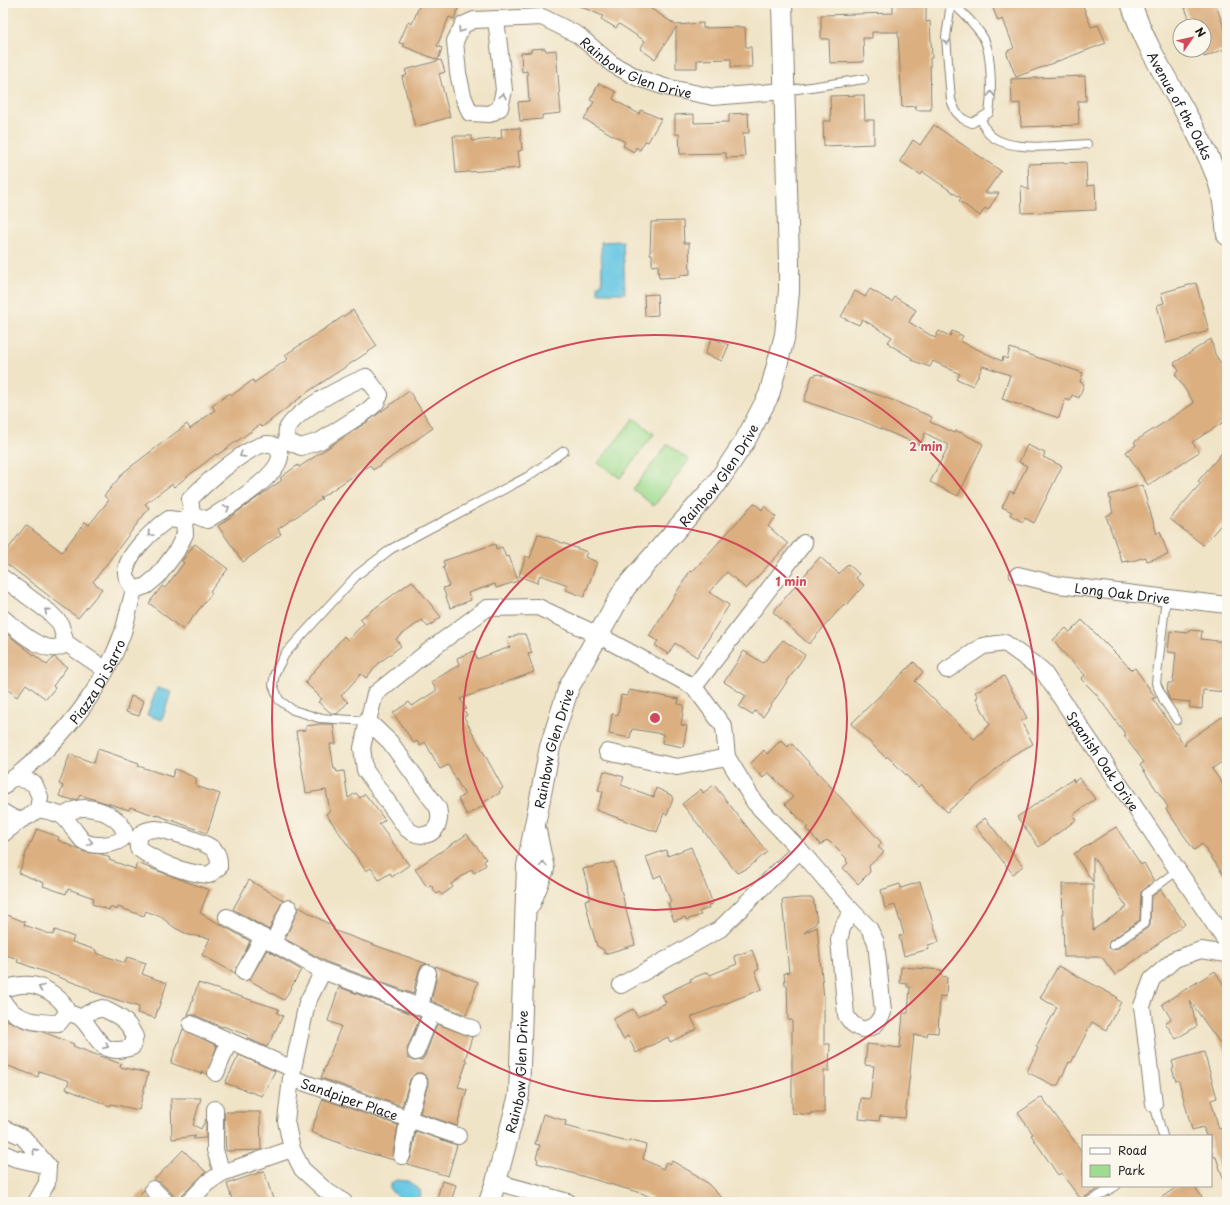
<svg xmlns="http://www.w3.org/2000/svg" width="1230" height="1205" font-family="'Playpen Sans',sans-serif">
	<rect width="100%" height="100%" fill="#fbf7ec"/>
	<filter id="ink" filterUnits="userSpaceOnUse"><feTurbulence type="fractalNoise" baseFrequency=".025" numOctaves="2"/><feDisplacementMap in="SourceGraphic" scale="8" xChannelSelector="R" yChannelSelector="G"/><feConvolveMatrix kernelMatrix="1 2 1 2 8 2 1 2 1" color-interpolation-filters="sRGB"/></filter>
	<filter id="wash" filterUnits="userSpaceOnUse"><feTurbulence type="fractalNoise" baseFrequency=".012" numOctaves="4" result="noise"/><feDisplacementMap in="SourceGraphic" scale="16" xChannelSelector="R" yChannelSelector="G"/><feGaussianBlur stdDeviation="0.9" result="paint"/><feColorMatrix in="noise" values="0 0 0 0 0 0 0 0 0 0 0 0 0 0 0 0 0 1.4 0 .05"/><feComposite in="paint" operator="in"/></filter>
	<g filter="url(#wash)">
		<rect width="100%" height="100%" fill="#f0e4c7"/>
		<path fill="#9edc90" stroke="#5d7c56" d="M634 418 654 434 620 478 598 463Z
			M668 444 689 460 654 506 633 489Z"/>
		<path fill="#64c5e2" stroke="#40707f" d="M623 241 625 293H598V285L602 283 601 242Z
			M157 688 171 692 162 720 147 715Z
			M396 1180 408 1181 420 1190 421 1196C411 1203 396 1199 390 1189V1184Z"/>
		<g id="blocks">
			<path fill="#dbaf80" d="M417 3H460L454 19 449 17 437 46 442 48 438 60 403 46 404 44 399 43 408 22 412 24 420 4Z
				M572 3H642L676 25 703 23V28L745 27 746 47H751L752 67H731V59L697 60V68H676V27L655 59 640 49 645 41 619 24 616 28 601 19 603 16Z
				M893 3H926V22L930 21 932 58H930L931 110H916V106L902 107 898 32H872V38H863L864 62 830 63 829 39H821V15L893 13Z
				M1000 3H1082L1091 27 1098 25 1106 43 1016 77 1007 54V51L1014 48 1003 19 998 21 992 6Z
				M1183 3H1215L1227 35V48L1204 57V26H1192Z
				M545 48 546 51 556 50 561 113 542 115V119L520 121 518 102 529 101 527 71 522 72 521 53 531 52V49Z
				M441 60 445 72 439 74 450 117 415 127 402 77 407 75 405 70Z
				M1085 76 1086 101H1078L1079 125 1021 127 1020 103 1012 104 1011 79Z
				M599 83 616 92 613 99 639 114 641 110 661 119 648 142 645 141 640 150 636 147 634 152 623 146 625 142 584 119 594 102 590 100Z
				M864 95 865 120H874V144L824 146 823 121H831L830 96Z
				M748 113 749 133H743L745 157 726 158V153L680 154 679 134H675V115L694 114V123L729 122V114Z
				M934 125 1001 171 985 193H999L988 210 985 208 980 216 959 201 961 198 923 172 921 175 900 161 913 140 920 145Z
				M520 128 522 150 518 151 520 168 456 173 453 136H472V141L502 138 501 129Z
				M1086 162 1087 186 1095 185 1096 210 1022 213 1021 185 1029 190 1028 164Z
				M683 221 684 243H689L690 274 680 275V277L659 278 658 265 652 266V254H650L651 222Z
				M1196 283 1209 331 1166 343 1157 305 1164 303 1161 293Z
				M870 289 892 302 895 297 916 310 909 322 935 338 939 331 950 336 952 331 963 336 960 341 1002 361 1003 357 1007 359 1010 348 1083 373 1080 382 1084 384 1079 398 1072 395 1070 401 1065 399 1059 418 1002 399 1010 375 983 366 973 386 957 379 960 374 933 361 930 367 911 360 912 358 890 345 888 342 892 337 862 319 859 325 841 317 855 291 865 297Z
				M657 294 658 315 645 316 644 295Z
				M353 310 377 346 309 391 262 427 260 425 217 455 216 454 174 487 172 484 145 504 149 508 93 582 102 589 78 618 3 561V556L26 525 62 552 85 522 89 525 109 500 104 496 124 472 187 424 190 429 215 410 212 406 230 393 232 395 253 380 254 383 288 359 285 355Z
				M712 338 729 345 722 361 705 354Z
				M1211 339 1215 354 1227 373V420L1192 442 1199 452 1148 485 1126 452 1136 445 1134 442 1194 403 1175 374 1179 371 1174 363Z
				M818 374 887 398 932 417 930 422 955 433 956 431 962 433 983 444 958 496 930 482 949 445 925 433 920 445 860 420 804 401 812 376Z
				M409 391 433 428 373 470 370 465 320 498 322 499 278 529 281 534 243 562 218 526 282 480 280 478 298 465 299 467 367 422Z
				M1027 445 1045 453 1043 457 1062 466 1034 523 1025 518 1023 522 1010 515 1012 512 1002 507 1010 491 1014 493 1027 466 1019 462Z
				M1227 447V518L1203 545 1170 519 1201 483 1198 481Z
				M1142 485 1157 534 1160 531 1168 555 1147 561 1146 557 1128 562V561L1122 562 1106 516 1113 513 1109 495Z
				M754 503 762 510 764 506 776 517 768 526 788 544 746 589 727 572 709 592 729 605 697 657 675 643 668 654 655 645 658 641 649 636 690 571 692 572Z
				M538 534 587 552 585 557 597 562 584 597 566 590 568 585 540 575 537 583 519 576 526 556 530 558Z
				M195 544 228 569 210 591 212 593 183 630 149 603 162 586 165 588 184 563 182 561Z
				M495 544 496 549 502 547 506 557 509 556 518 581 496 588 495 584 468 593 471 600 450 608 443 588 449 586 443 567H445L443 561Z
				M820 557 839 574 848 564 859 574 856 578 864 585 846 606 844 604 809 644 773 612Z
				M412 581 441 617 428 627 422 620 396 639 401 646 379 663 366 678 361 674 341 696 348 702 337 714 331 713 318 702 322 699 305 682 344 636 348 640 364 623 360 619Z
				M1082 620 1132 670 1135 668 1156 698H1152L1185 746 1186 742 1222 717 1227 723V758L1212 769 1227 790V880L1202 844 1194 850 1166 809 1168 807 1140 765 1144 762 1124 736 1126 735 1096 694 1081 679 1085 675 1057 646 1058 645 1053 640 1066 628 1070 632Z
				M1188 630 1202 631 1201 639 1227 642V692L1203 690 1202 709 1189 707 1190 702 1170 700 1167 693 1168 683H1173L1176 653 1168 652 1170 631 1188 633Z
				M519 634H525L532 653 528 654 534 672 460 699 467 709 464 710 467 715 464 717 503 788 499 791 500 793 484 802 485 805 467 815 458 799 465 795 448 765 440 769 425 742 420 746 417 741 414 743 393 713 409 702 412 706 437 690 431 682 459 665 457 658 474 651 477 659 510 647 507 639Z
				M8 635 47 665 54 657 67 667 53 686 55 688 46 699 26 684 17 697 3 686V642Z
				M783 640 805 655 763 717 755 711 752 715 739 707 746 696 724 682 744 651 763 663Z
				M914 662 923 672 915 681 974 739 990 725 976 698 978 697 975 692 1004 676 1027 718 1021 721 1033 744 1011 756 947 812 921 784 918 787 887 756 886 758 851 724Z
				M629 690 679 699 678 704 684 705 681 725 687 726 683 747 662 743 663 734 632 729 630 738 609 734 612 714 618 715 621 695 628 696Z
				M131 696 144 701 139 716 126 712Z
				M321 724H333L336 744H330L334 769H336L337 772 344 771 348 798 356 793 360 798 365 794 385 820 379 824 409 865 392 877 390 873 379 880 371 868 366 871 326 814 330 811 326 790 306 793 296 731 306 730V726Z
				M781 740 788 747 791 743 882 843 878 847 884 852 869 866 870 872 858 884 843 868 848 863 846 861 847 859 830 842 826 840 821 845 806 829 808 827 785 804 793 797 768 772 763 778 750 764 764 750 767 754Z
				M98 749 139 763 138 766 172 777 175 769 196 778V786L220 794 207 833 157 815V816L130 807 129 810 80 795 78 799 73 800 59 796 63 786 59 784 70 754 94 763Z
				M604 771 624 777 621 785 654 797 656 788 671 795 673 799 667 815 664 813 657 832 596 810 603 792 598 790Z
				M1079 778 1095 799 1073 815 1076 820 1039 847 1017 817 1073 779 1074 782Z
				M714 785 767 852 748 868 737 873 682 804 701 789 703 793Z
				M985 818 1023 866 1013 874 975 826Z
				M1116 827 1141 865 1144 863 1154 881 1141 892 1140 920 1110 941 1108 945 1109 948 1116 950 1150 926 1151 897 1161 890 1185 924 1115 975 1102 957H1064L1062 884H1093V930L1127 907 1093 857V882L1074 854Z
				M37 829 59 837 58 840 84 852 101 854 110 858 109 860 135 869 137 863 209 890 200 913 250 941 235 973 202 955 210 938 189 935 175 928 161 917 146 911 144 916 118 907 117 910 110 907 109 910 92 904 94 898 68 889 66 894 43 886 44 883 19 873 30 842 31 843Z
				M467 834 486 859 484 861 486 865 474 873 472 869 451 884 453 887 442 895 439 892 437 894 431 885 427 887 415 869Z
				M691 847 713 904 708 905 709 908 699 912 701 915 686 920 685 917 674 921 668 903 671 902 661 875 654 878 646 857 666 850 668 856Z
				M614 862 635 945 604 954V950L597 946 591 926 585 900 591 899 583 869Z
				M249 880 283 900 269 930 233 909Z
				M920 882 939 942 928 945 929 949 904 956 899 936 904 934 895 905 885 908 881 890 900 884 901 888Z
				M800 898H813L817 922 804 933 817 927 824 998V1044H830L829 1071H824V1113H810V1115L792 1113V1020H788L787 985H785L784 973 789 972 782 900Z
				M299 907 334 927 333 930 427 964 421 966 419 970 413 994 327 962 285 939Z
				M7 915 25 922 24 925 53 935 55 930 74 937 72 942 96 950V953L125 963 127 957 146 963 142 974 167 983 155 1018 137 1013 139 1007 90 991 91 989 23 964 17 962 18 959 3 954V926Z
				M267 950 301 970 284 1000 249 980Z
				M752 950 759 969 755 971 762 989 691 1017 697 1029 670 1042 668 1037 636 1053 628 1036 623 1039 613 1019 633 1009 637 1017 666 1003 662 995 691 981 690 979 708 972 710 975 737 964 734 956Z
				M435 966 478 982 466 1015 431 1001 437 975Z
				M1058 966 1117 997 1116 999 1121 1002 1106 1030 1092 1022 1071 1063 1069 1062 1058 1085H1053L1027 1072 1038 1048 1036 1047 1057 1007 1040 998Z
				M901 967 942 970 941 976 947 977 946 997 940 996 938 1033 928 1032 927 1036 914 1035 905 1118 880 1116 879 1121 859 1119 861 1098 870 1099 874 1066 865 1065 867 1044 900 1048 903 1013H908L910 987H907V984L900 983Z
				M1215 971 1227 990V1053L1190 1001 1197 1026 1176 1039 1165 1023 1171 1019 1162 1004Z
				M198 983 279 1009 277 1013 283 1016 267 1047 247 1038 249 1036 223 1026 222 1027 195 1015H188Z
				M339 987 420 1017 407 1049 408 1058 413 1061 422 1060 425 1056 437 1024 472 1037 465 1060 467 1061 458 1087 467 1089 457 1126 420 1113 428 1084V1079L422 1073H416L410 1079 402 1106 321 1078 341 1026 328 1021Z
				M7 1020 24 1028 43 1032 74 1044 73 1046 121 1064 120 1067 148 1073 139 1110 111 1104 110 1106 66 1089 69 1081 39 1071 38 1077 3 1064V1031Z
				M183 1029 217 1046 207 1074 201 1071 202 1074 171 1063Z
				M1204 1052 1217 1098 1211 1100 1219 1129 1227 1127V1184H1225L1216 1157H1214L1211 1149V1136H1206L1203 1127 1192 1130 1180 1085 1178 1080 1176 1081 1172 1069 1174 1068 1172 1061Z
				M239 1055 275 1071 262 1096 225 1083Z
				M1042 1097 1083 1153V1186H1103L1085 1197 1083 1202 1061 1173 1058 1175 1031 1135 1033 1134 1018 1113Z
				M171 1098H201L193 1125 201 1129 206 1119V1138L193 1139 196 1136 172 1139Z
				M323 1099 398 1125 393 1154 394 1160 357 1150 311 1132Z
				M224 1112H260L261 1150 226 1151Z
				M543 1114 566 1121 565 1126 628 1142 629 1140 646 1145 643 1159 663 1169 666 1162 670 1164 672 1161 698 1176 697 1177 706 1182 726 1202H659L644 1194 537 1163 538 1159 536 1158 540 1145 535 1144Z
				M416 1131 457 1145 448 1176 407 1164 411 1158Z
				M183 1150 206 1172 182 1195 179 1202H175L173 1195 160 1182 154 1180Z
				M264 1171 274 1202H233L227 1184Z
				M442 1181 456 1185 451 1202H436Z
				M1178 1186H1194L1202 1197 1194 1202H1155Z
				M144 1190 153 1202H132Z"/>
		</g>
	</g>
	<g filter="url(#ink)">
		<use href="#blocks" fill-opacity="0" stroke="#868072" stroke-width="1"/>
		<g fill="none" stroke-linecap="round" stroke-linejoin="round">
			<g stroke="#868072" stroke-width="10">
				<path id="service" d="M951 3 946 37 951 100 956 112 963 119 972 123 989 113C992 95 992 55 984 39 977 25 963 14 953 3
					M784 91 864 79
					M981 119C983 123 985 129 988 133 1007 154 1061 145 1087 144
					M1166 598 1156 683 1164 701 1177 720
					M368 721 319 718 293 710 279 700 273 685 275 673 285 654 357 575 391 549 527 477 564 451
					M1113 945 1145 923 1146 894 1178 870
					M1154 1104 1163 1136
					M1088 1202 1116 1186"/>
			</g>
			<g stroke="#868072" stroke-width="18">
				<g id="minor">
					<path id="s1" d="M496 19 504 90 500 108 490 114 470 113 463 96 458 73 455 41 463 25 474 20 542 17 578 35 612 64 638 78 665 87 713 97 784 91"/>
					<path d="M366 377 380 395 376 403 367 411 320 441 301 447 287 441C287 437 286 433 287 429 297 409 346 385 366 377Z"/>
					<path d="M192 514 207 520C225 509 277 478 280 457 280 454 278 450 278 447"/>
					<path d="M192 514 190 499C204 485 249 443 269 444 272 444 275 446 278 447"/>
					<path id="s2" d="M1018 575 1059 585 1227 605"/>
					<path d="M3 578 49 612 60 623 66 643 106 670"/>
					<path d="M134 590 146 586 158 576 176 552 185 534 184 521"/>
					<path d="M3 618C17 630 49 660 66 643"/>
					<path id="s3" d="M947 670 983 646 1005 643 1042 670 1227 943"/>
					<path d="M694 687 804 543"/>
					<path d="M368 721 375 694 426 653 487 608 538 607 598 635 694 687 724 727 727 757 755 803 800 850 852 911"/>
					<path d="M368 721 390 742 438 808C444 831 425 843 407 829L365 770 362 748Z"/>
					<path d="M607 752 677 767 727 757"/>
					<path id="s4" d="M15 777C62 740 103 689 123 632 127 618 130 604 134 590 131 585 126 579 126 573 125 555 155 528 169 519L184 521 192 514"/>
					<path d="M3 787 8 781 15 777 34 783 40 797 38 809C23 821 19 823 3 812"/>
					<path d="M38 809C46 811 56 812 62 816 66 818 77 834 82 840 92 848 117 846 125 836 124 818 99 808 84 808 76 808 69 812 63 816"/>
					<path d="M156 829C167 830 202 841 212 848 219 853 219 860 219 867L209 875C184 873 158 863 138 848 136 834 142 830 156 829Z"/>
					<path d="M3 834 22 819"/>
					<path d="M852 911 869 928 876 942 883 1012C875 1033 857 1035 846 1015L839 940 842 928Z"/>
					<path d="M227 917 323 971 420 1007 472 1028"/>
					<path d="M273 943 289 908"/>
					<path d="M323 971 307 1003 291 1078 286 1121 292 1149 302 1169 325 1190 344 1202"/>
					<path d="M244 972 263 937"/>
					<path d="M621 985 720 929 800 850"/>
					<path d="M3 989C12 986 22 984 32 985 45 987 65 999 67 1013"/>
					<path d="M3 1001C14 1021 38 1023 59 1023L67 1013"/>
					<path d="M420 1007 428 973"/>
					<path d="M67 1013C72 1014 79 1016 82 1019 99 1037 100 1058 132 1047L135 1037C126 1018 120 1017 102 1008L90 1012 81 1018"/>
					<path d="M191 1024 293 1069"/>
					<path d="M416 1052 432 1012"/>
					<path d="M216 1073 229 1041"/>
					<path id="s5" d="M291 1078 458 1136"/>
					<path d="M1154 1104 1142 1006 1152 979 1175 959 1201 950 1227 954"/>
					<path d="M215 1109V1150L222 1173"/>
					<path d="M3 1128 23 1137 48 1166 14 1158 3 1153"/>
					<path d="M402 1156 408 1120 419 1082"/>
					<path d="M496 1182 568 1202"/>
					<path d="M153 1189 166 1202"/>
					<path d="M36 1202 47 1183 48 1166"/>
					<path d="M189 1202 207 1183 222 1173 292 1149"/>
				</g>
			</g>
			<g stroke="#868072" stroke-width="22">
				<g id="tertiary">
					<path id="s6" d="M1131 3C1151 64 1193 115 1216 175 1223 193 1225 215 1227 235"/>
					<path d="M530 904 544 869 536 831"/>
					<path id="s7" d="M489 1202 496 1182 519 1095 527 866 550 747 569 687 625 588 717 483 745 441 769 395 785 335 789 291V262L782 3"/>
				</g>
			</g>
			<use href="#service" stroke="#fff" stroke-width="8"/>
			<use href="#minor" stroke="#fff" stroke-width="16"/>
			<use href="#tertiary" stroke="#fff" stroke-width="20"/>
		</g>
		<defs><path id="oneway-chevron" d="M-2-3.5L2.5 0L-2 3.5" fill="none" stroke-width="1.6" stroke-linecap="round" stroke-linejoin="round"/></defs>
		<g stroke="#999">
			<use href="#oneway-chevron" transform="translate(461 30) rotate(122)"/>
			<use href="#oneway-chevron" transform="translate(947 42) rotate(87)"/>
			<use href="#oneway-chevron" transform="translate(991 94) rotate(-90)"/>
			<use href="#oneway-chevron" transform="translate(503 96) rotate(-78)"/>
			<use href="#oneway-chevron" transform="translate(242 455) rotate(148)"/>
			<use href="#oneway-chevron" transform="translate(227 508) rotate(-32)"/>
			<use href="#oneway-chevron" transform="translate(150 534) rotate(134)"/>
			<use href="#oneway-chevron" transform="translate(47 611) rotate(-139)"/>
			<use href="#oneway-chevron" transform="translate(90 842) rotate(14)"/>
			<use href="#oneway-chevron" transform="translate(543 864) rotate(-97)"/>
			<use href="#oneway-chevron" transform="translate(41 988) rotate(-158)"/>
			<use href="#oneway-chevron" transform="translate(106 1046) rotate(27)"/>
			<use href="#oneway-chevron" transform="translate(35 1151) rotate(-132)"/>
		</g>
	</g>
	<g fill="none" stroke="#d1495b" stroke-width="2">
		<circle cx="655" cy="718" r="192"/>
		<circle cx="655" cy="718" r="383"/>
	</g>
	<g text-anchor="middle" dominant-baseline="central" stroke-width="3" stroke-linejoin="round" paint-order="stroke">
		<g font-size="13" fill="#1c1c1c" stroke="#fbf7ec">
			<text stroke="none"><textPath href="#s1" startOffset="402">Rainbow Glen Drive</textPath></text>
			<text stroke="none"><textPath href="#s6" startOffset="114">Avenue of the Oaks</textPath></text>
			<text stroke="none"><textPath href="#s7" startOffset="785">Rainbow Glen Drive</textPath></text>
			<text stroke="none"><textPath href="#s2" startOffset="106">Long Oak Drive</textPath></text>
			<text stroke="none"><textPath href="#s4" startOffset="127">Piazza Di Sarro</textPath></text>
			<text stroke="none"><textPath href="#s7" startOffset="461">Rainbow Glen Drive</textPath></text>
			<text stroke="none"><textPath href="#s3" startOffset="221">Spanish Oak Drive</textPath></text>
			<text stroke="none"><textPath href="#s7" startOffset="134">Rainbow Glen Drive</textPath></text>
			<text stroke="none"><textPath href="#s5" startOffset="62">Sandpiper Place</textPath></text>
		</g>
	</g>
	<circle cx="655" cy="718" r="6" fill="#d1495b" stroke="#fbf7ec" stroke-width="2"/>
	<g font-size="12" text-anchor="middle" font-weight="bold" fill="#d1495b" stroke="#fbf7ec" stroke-width="3" stroke-linejoin="round" paint-order="stroke">
		<text x="926" y="451">2 min</text>
		<text x="791" y="586">1 min</text>
	</g>
	<rect width="1230" height="1205" fill="none" stroke="#fbf7ec" stroke-width="16"/>
	<rect x="1082" y="1135" width="130" height="52" fill="#fbf7ec" stroke="#a29f99"/>
	<rect x="1090" y="1148" width="20" height="6" fill="#ffffff" stroke="#a29f99"/>
	<text x="1118" y="1155" font-size="12" fill="#1c1c1c">Road</text>
	<rect x="1090" y="1165" width="20" height="12" fill="#9edc90" stroke="#a29f99"/>
	<text x="1118" y="1175" font-size="12" fill="#1c1c1c">Park</text>
	<g transform="translate(1192 38) rotate(56)"><circle r="19" fill="#fbf7ec" stroke="#a29f99"/>
	<path d="M0-3L7 15L0 10L-7 15Z" fill="#d1495b"/>
	<text y="-6" font-size="11" font-weight="bold" text-anchor="middle" fill="#1c1c1c">N</text>
	</g>
</svg>
